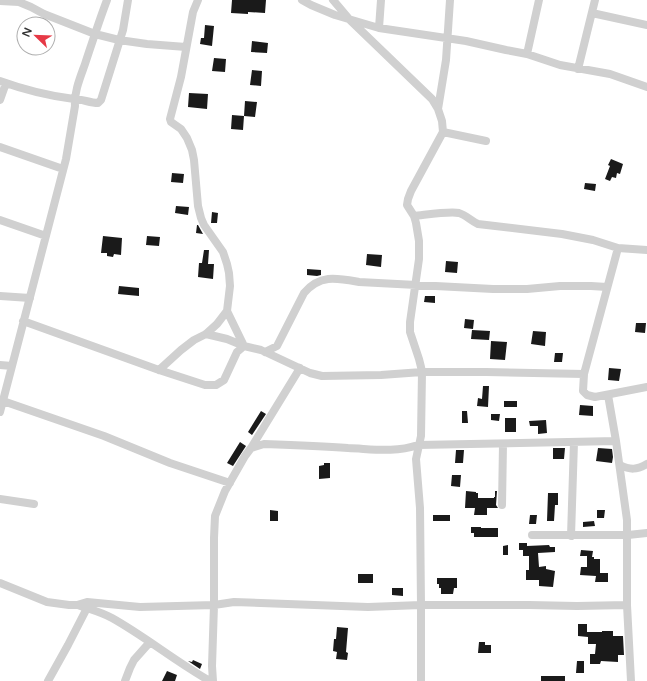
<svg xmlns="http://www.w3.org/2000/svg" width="647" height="681" font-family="'Varela Round',sans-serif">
	<rect width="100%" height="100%" fill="#fff"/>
	<path fill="#1a1a1a" d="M232 0H266L265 13 248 12V14L231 13Z
		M205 25 214 26 212 46 200 44 201 38H204Z
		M252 41 268 43 267 53 251 52Z
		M214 58 226 59 225 72 212 71Z
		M252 70 262 71 261 86 250 85Z
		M189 93 208 94 207 109 188 107Z
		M245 101 257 102 255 117 244 116Z
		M232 115 244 116 243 130 231 129Z
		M611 159 623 164 620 174 617 173 616 178 612 177 610 181 605 179 610 166 608 165Z
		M172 173 184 174 183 183 171 182Z
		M585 183 596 184 595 191 584 189Z
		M176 206 189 207 188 215 175 213Z
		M212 212 218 213 217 223H211Z
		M197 225H198L203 234 196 233Z
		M103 236 122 238 121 255 114 254 113 257 107 256V253H101Z
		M147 236 160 237 159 246 146 245Z
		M204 250H209L208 264H214L213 279 198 277 199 263H202Z
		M367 254 382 255 381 267 366 265Z
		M446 261 458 262 457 273 445 272Z
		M307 269 321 270V275L317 276 307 275Z
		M119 286 139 288V296L118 294Z
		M425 296H435V303L424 302Z
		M465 319 474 320 473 329 464 328Z
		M636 323H646L645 333 635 332Z
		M472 330 490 331 489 340 471 339Z
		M533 331 546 332 545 346 531 344Z
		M491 341 507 342 505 360 490 359Z
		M555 353H563L562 362H554Z
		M609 368 621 369 619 381 608 380Z
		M483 386H489L488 407 477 406 478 398 482 399Z
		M504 401H517V407H504Z
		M580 405 593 406V416L579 415Z
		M261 411 266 414 252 435 248 432Z
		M462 411H467L468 423H462Z
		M491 414H500L499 421 491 420Z
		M505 418H516V432H505Z
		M546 420 547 433 538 434V426H530L529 421Z
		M240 442 246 446 233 466 227 463Z
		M553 448H565L564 459H553Z
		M598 448 612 449 613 457 612 463 596 461Z
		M456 450H464L463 463H455Z
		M324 463H330V478L319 479V466L324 465Z
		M452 475H461L460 487 451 486Z
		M466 491 476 492V493H478V498H494V497H495V491H497L496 505 498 508H487V515H474L475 508H465Z
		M548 493H558V505H555L554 521H547Z
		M270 510 278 511V521H270Z
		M597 510H605L604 518H597Z
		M433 515H450V521H433Z
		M530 515H537L536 524H529Z
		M594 521 595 526 583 527V522Z
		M471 527H481V528H498V537H474V533H471Z
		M519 543H527V546L549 545 550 547H555V552L538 553 539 567 546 566V569L555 571 553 587 539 586V580H526V570H529V556H523V550H519Z
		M508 545V555H503V546Z
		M581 550 593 551 592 557H594V559H600V573H608V582H595L596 576 580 575 581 567H587V556H580Z
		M358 574H373V583H358Z
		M437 578H457V588H454L453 594H441V588H439V584H437Z
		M392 588H403V596L392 595Z
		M578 624H587V632H602V631H613V636H623L624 655H618V662L601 661 600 664H590V654H595L596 644H588V637L578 636Z
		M337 627 348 628 346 652 348 653 347 660 336 659 337 652 333 651 334 639H336Z
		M479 642H485V645H491V653H478Z
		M193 660 202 664 200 669 188 661 192 662Z
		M577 661H584V673H576Z
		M167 671 177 675 175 681H162Z
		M541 676H565V681H541Z"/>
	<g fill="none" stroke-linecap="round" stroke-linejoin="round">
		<path stroke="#d0d0d0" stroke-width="8" d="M302 0 311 5 335 15 379 28 466 41 506 50 527 54 560 65 610 74 647 87
			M333 0 350 20 432 99 438 109
			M0 1 19 2 31 7 44 14 95 34 119 40 147 44 186 47
			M592 13 647 25
			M379 28 381 0
			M527 54 539 0
			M578 69 595 0
			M0 81C22 89 50 96 74 99 82 99 90 103 98 103L101 100 123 30 128 0
			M0 100 6 83
			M443 132 486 141
			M0 147 63 169
			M414 216C425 215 449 211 459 213 466 215 471 221 478 224L562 234 593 240 618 248 647 250
			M0 220 46 236
			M618 248 584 374 583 391 587 395 595 397 647 387
			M0 296 30 298
			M227 311 244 346
			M23 321 159 370 205 385H216L224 380 237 352 244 346
			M206 334 227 339 244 346 261 350 310 373 322 376 381 375 422 372H486L584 374
			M265 352 277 346 304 293C320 274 337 278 359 282L493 289H527L560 286H591L607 287
			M0 365 12 366
			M159 370 181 350 194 340 206 334 217 324 227 311 230 286 229 273 227 264 223 252 204 225 201 218 198 206 194 160 192 150 187 138 181 129 171 122 170 119 181 77 193 12 198 0
			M608 395 616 441 627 520V605L631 681
			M3 401 104 436 170 463 230 483
			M0 412 66 159 75 106C74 92 80 78 85 64 92 43 99 21 107 0
			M251 448 300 368
			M620 465C630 470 637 470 647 464
			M0 499 34 504
			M502 505 503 444
			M532 535H628L647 533
			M571 536 574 442
			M0 583 47 602 69 605H77L87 602 140 607 214 605 234 602 368 607 421 605H529L577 606 627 605
			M78 605C89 609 101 612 112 618 146 637 176 662 210 681
			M48 681 68 645 87 608
			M125 681 130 668 134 660 150 642
			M213 681 212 666 214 605V538L215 516 225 491 245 456 251 448 264 444C292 445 320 446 348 448 373 449 394 453 418 445L616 441
			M421 681V605L420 508 416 459 421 436 422 372 421 367 419 359 410 332V322L419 259V241L416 223 414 216 407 205 408 199 411 191 443 132 442 121 438 109 446 60 450 0"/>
	</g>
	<g transform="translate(36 36) rotate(293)"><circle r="19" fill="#ffffff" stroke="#adadad"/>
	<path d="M0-3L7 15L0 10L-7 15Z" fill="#e63946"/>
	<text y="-6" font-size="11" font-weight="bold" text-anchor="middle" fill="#333333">N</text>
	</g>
</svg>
